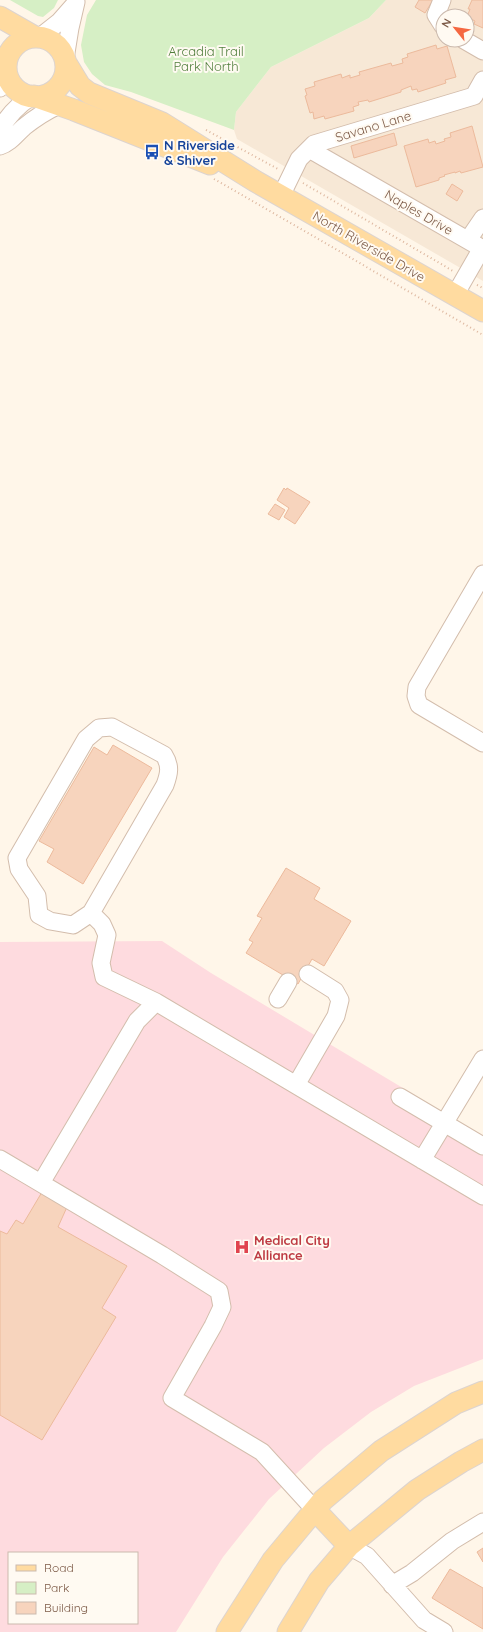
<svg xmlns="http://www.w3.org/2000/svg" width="483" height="1632" font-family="Quicksand,sans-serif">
	<rect width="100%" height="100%" fill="#fff6e9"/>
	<path fill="#f7e8d6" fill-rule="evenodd" d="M386 0H483V281L237 139 234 130 236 112 271 67 369 18ZM443 16H467V40H443Z"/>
	<path fill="#fedbdf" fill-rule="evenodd" d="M162 941 211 973 483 1136V1359L414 1386 371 1412 324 1448 269 1499 223 1557 176 1632H0V942ZM9 1553H137V1623H9Z"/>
	<path fill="#d6efc5" d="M10 0H58L54 8 43 17 38 16Z
		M96 0H386L369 18 271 67 236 112 234 130 131 92 105 85 92 74 84 62 81 45 87 15Z"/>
	<path fill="#f7d4bd" stroke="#ecba9c" d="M419 0H433L425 13 415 7Z
		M472 0H483V28L474 24 475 21 467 17 470 9H468Z
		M436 45 437 49 447 46 456 77 445 80 446 83 418 92 417 89 412 90 411 86 401 90V92L369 102 368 100 358 102 359 105 353 107 354 111 325 119 324 116 314 119 313 112 310 113 305 96 307 95 305 89 315 86 314 82 341 74 342 78 350 75V78L360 75 359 72 391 63 392 66 403 63 402 59 408 57 407 54Z
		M472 126 483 167 461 173 460 171 455 173V172L444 175 445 176 439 178V180L416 187 404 146 428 139 429 143 435 141 436 144 445 141 444 139 451 137 450 133Z
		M394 133 397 145 354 158 351 146Z
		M452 184 463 191 457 201 446 194Z
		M284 488 286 490 287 488 310 502 295 524 284 517 289 508 277 500Z
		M275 504 285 510 279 520 268 514Z
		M113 745 152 768 83 884 47 862 54 849 39 841 94 747 107 755Z
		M286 868 320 888 314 899 351 921 324 966 312 959 298 984 246 953 253 942 249 940 262 918 257 916Z
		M42 1192 67 1207 58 1227 127 1266 102 1308 116 1317 42 1440 0 1415V1231L7 1234 16 1220 23 1224Z
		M483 1548V1562L477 1552Z
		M450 1569 483 1588V1629L432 1598Z"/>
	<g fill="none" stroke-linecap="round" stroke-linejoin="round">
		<g stroke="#d3bdac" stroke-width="19">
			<path id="minor" d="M442 0 436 15 443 26
				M40 37 59 22 74 5
				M464 40 483 51
				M65 59 70 28 76 2
				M0 88 7 68
				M0 130C8 115 18 105 32 96
				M0 146C10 143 16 134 24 127 35 118 46 111 59 105
				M309 149 483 249
				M281 196 299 159 314 144 474 96 483 80
				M468 240 483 218
				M455 295 482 248
				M483 574 417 687 416 696 419 705 483 743
				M112 727 164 755C171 766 169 774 165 785L91 913 73 925 50 921 39 915 37 896 19 869 17 858 86 739 99 728Z
				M91 913 102 924 107 935 101 963 104 977 156 1002 483 1196
				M278 999 288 982
				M296 1085 336 1016 340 1000 335 991 308 974
				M400 1097 483 1146
				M0 1159 162 1255 219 1291 222 1307 213 1326 172 1398 262 1452 315 1510
				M422 1160 483 1059
				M41 1183 137 1021 156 1002
				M349 1546 367 1556 424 1620 444 1632
				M392 1585 412 1573 452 1541 483 1522"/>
		</g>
		<g stroke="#ddd4cf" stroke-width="23">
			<path id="major" d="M0 17 35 37
				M6 67a30 30 0 1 1 60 0a30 30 0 1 1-60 0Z
				M66 63 80 86 89 93 162 123 255 181 483 311
				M34 96 74 110 210 164
				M315 1510 349 1546
				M227 1632 273 1560 323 1500 381 1451 456 1403 483 1392
				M288 1632 319 1581 349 1546 417 1490 461 1462 483 1450"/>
		</g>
		<path stroke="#ddb79f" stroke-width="2" stroke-dasharray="1 3" stroke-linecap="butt" d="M206 130 278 169
			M214 179 315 237 483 335
			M303 183 453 271
			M477 285 483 288"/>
		<use href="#minor" stroke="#fff" stroke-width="17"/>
		<use href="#major" stroke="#ffdba0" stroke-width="21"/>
	</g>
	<defs>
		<g id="bus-bare" transform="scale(1.2)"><path d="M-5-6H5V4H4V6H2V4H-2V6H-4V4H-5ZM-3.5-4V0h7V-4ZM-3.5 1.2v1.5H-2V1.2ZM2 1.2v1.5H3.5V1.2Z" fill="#1a4fb4" stroke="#fffaf2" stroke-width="2.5" paint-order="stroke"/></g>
		<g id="hospital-bare" transform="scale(1.2)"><path d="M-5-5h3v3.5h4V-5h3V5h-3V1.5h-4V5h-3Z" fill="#e0444e" stroke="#fffaf2" stroke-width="2.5" paint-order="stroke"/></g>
	</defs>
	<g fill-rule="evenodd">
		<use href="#bus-bare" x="152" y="152"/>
		<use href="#hospital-bare" x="242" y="1247"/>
	</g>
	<g text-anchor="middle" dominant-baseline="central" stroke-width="4" stroke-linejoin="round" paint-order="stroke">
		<g font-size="13" fill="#507e3c" stroke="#fffaf2">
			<text x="206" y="51">Arcadia Trail<tspan x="206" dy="15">Park North</tspan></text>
		</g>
		<g font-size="13" fill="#7d5b48" stroke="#fffaf2">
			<text transform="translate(373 126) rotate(-17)">Savano Lane</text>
			<text transform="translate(419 212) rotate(30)">Naples Drive</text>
			<text transform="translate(369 246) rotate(30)">North Riverside Drive</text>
		</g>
		<g font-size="13" font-weight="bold" fill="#164399" stroke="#fffaf2" text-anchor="start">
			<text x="164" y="145">N Riverside<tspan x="164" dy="15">&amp; Shiver</tspan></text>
		</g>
		<g font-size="13" font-weight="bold" fill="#be3a42" stroke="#fffaf2" text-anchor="start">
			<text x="254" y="1240">Medical City<tspan x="254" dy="15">Alliance</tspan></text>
		</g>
	</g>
	<rect x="8" y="1552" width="130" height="72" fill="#fffaf2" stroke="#cbbaae"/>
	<rect x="16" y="1565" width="20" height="6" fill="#ffdba0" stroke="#cbbaae"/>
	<text x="44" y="1572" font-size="12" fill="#7d5b48">Road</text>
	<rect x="16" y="1582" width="20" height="12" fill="#d6efc5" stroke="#cbbaae"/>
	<text x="44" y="1592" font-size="12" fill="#7d5b48">Park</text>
	<rect x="16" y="1602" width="20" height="12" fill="#f7d4bd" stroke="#cbbaae"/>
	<text x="44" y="1612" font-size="12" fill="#7d5b48">Building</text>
	<g transform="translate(455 28) rotate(300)"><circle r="19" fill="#fffaf2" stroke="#cbbaae"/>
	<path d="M0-3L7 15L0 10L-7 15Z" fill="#f56842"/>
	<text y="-6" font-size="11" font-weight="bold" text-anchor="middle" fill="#7d5b48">N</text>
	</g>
</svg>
